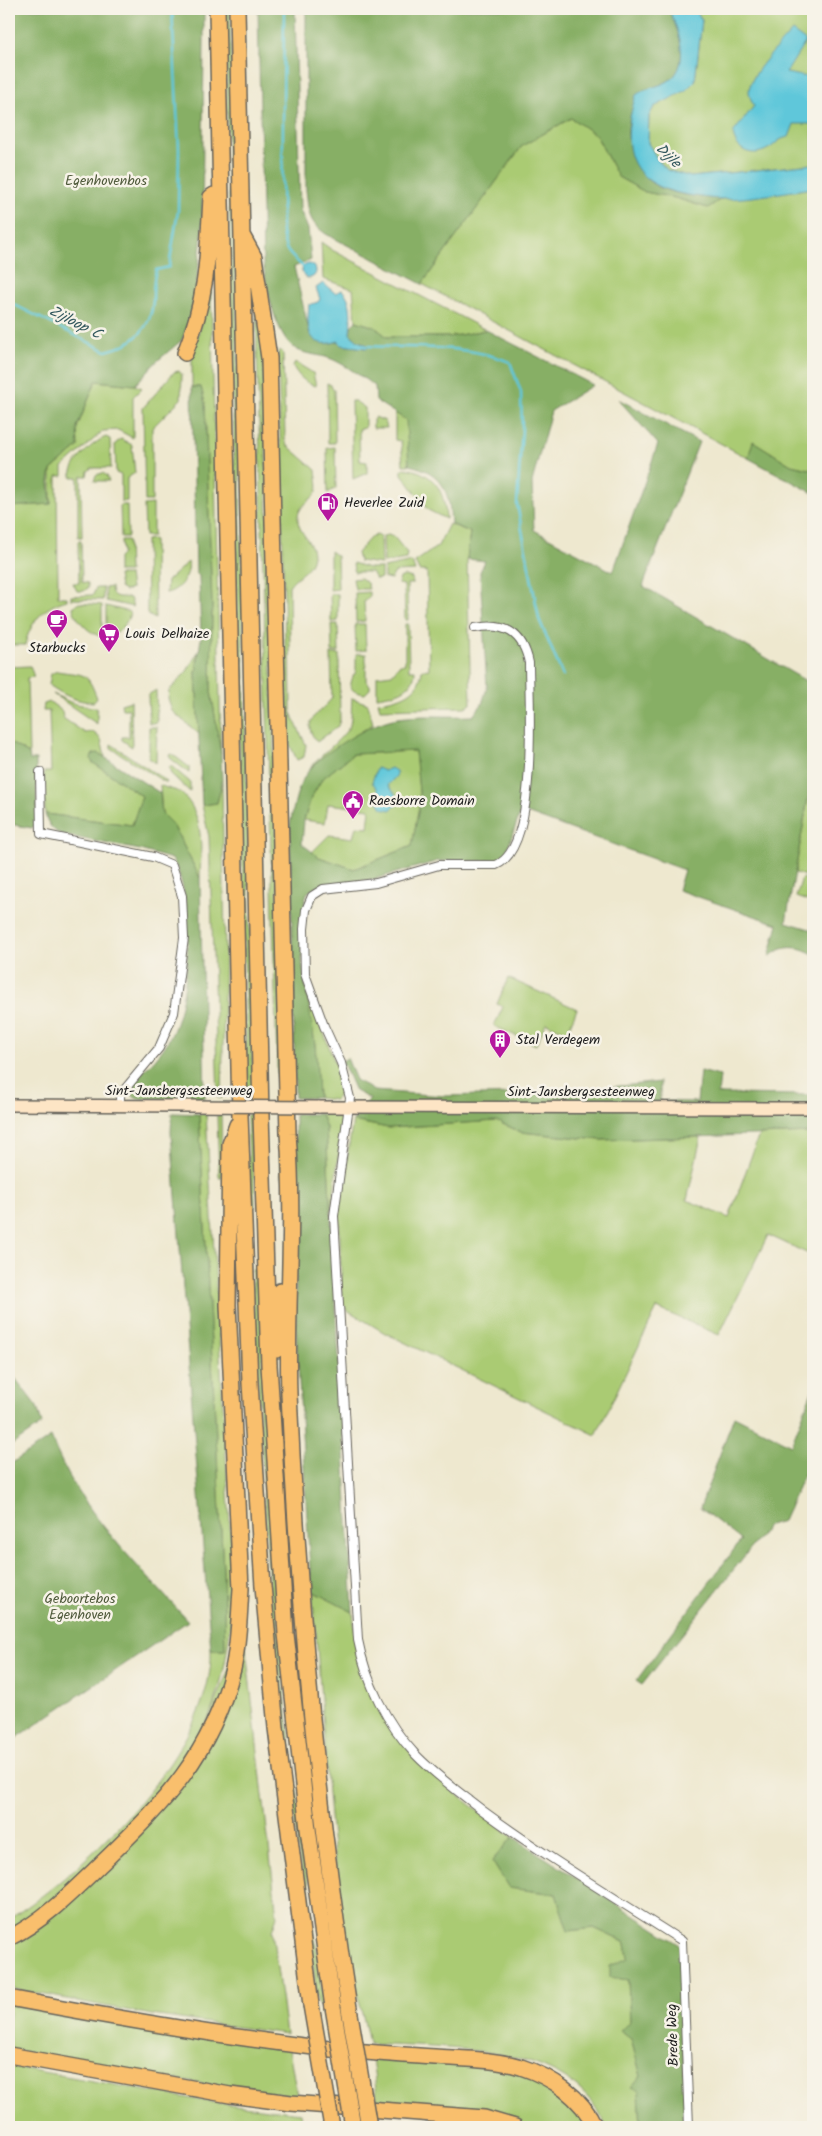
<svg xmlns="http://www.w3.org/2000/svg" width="822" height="2136" font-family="Kalam,sans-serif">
	<rect width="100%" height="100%" fill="#f7f3e8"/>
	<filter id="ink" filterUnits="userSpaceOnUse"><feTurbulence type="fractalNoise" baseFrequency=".02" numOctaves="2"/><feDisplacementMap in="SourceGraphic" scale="10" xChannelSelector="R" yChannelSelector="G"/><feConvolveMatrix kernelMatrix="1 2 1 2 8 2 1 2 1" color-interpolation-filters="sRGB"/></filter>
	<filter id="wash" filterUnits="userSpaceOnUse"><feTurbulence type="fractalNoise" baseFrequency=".0096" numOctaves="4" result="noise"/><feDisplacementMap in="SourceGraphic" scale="20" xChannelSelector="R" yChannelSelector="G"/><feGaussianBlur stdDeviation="1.12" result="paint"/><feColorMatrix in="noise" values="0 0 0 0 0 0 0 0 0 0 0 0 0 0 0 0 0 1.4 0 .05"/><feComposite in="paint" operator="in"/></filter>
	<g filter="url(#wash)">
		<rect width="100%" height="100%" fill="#eee8cf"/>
		<path fill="#aacb73" stroke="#637448" d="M225 9H230L253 1099 247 1098Z
			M694 9H813V164L691 177 667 170 651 151 648 143 649 116 654 107 695 81 702 20Z
			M571 118 596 135 618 177 645 192 675 198 708 208 721 199 813 188V470L791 465 754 442 748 458 422 284 522 146Z
			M321 242 332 250 486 330 449 337H387L375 327 356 321 353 289 323 279Z
			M211 281 221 754 211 691 212 606 205 403 201 387H192V360Z
			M256 316 263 338 283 1098 278 1099Z
			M280 350 283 353 285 439 287 445 316 470C316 476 320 488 316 493 309 503 296 507 298 521 300 536 317 544 312 560 309 571 294 577 289 586L291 713 306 745 304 757 297 760 289 743 287 723 278 352Z
			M295 362 313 373 316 386C307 385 296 374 293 366Z
			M179 371 182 375 181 399 152 428V501H145L143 408 174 372Z
			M96 381 135 385 142 388 133 397V438L118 430 103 431 63 467V476H57L58 597H67V600C44 606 30 622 25 645H9V507L51 504V470L78 447 77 428Z
			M327 383 331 385 334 390 335 443H328Z
			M351 401H355L365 408V428L359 429 360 461 367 462V473L353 479Z
			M395 413 407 420 409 465H403L401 441 395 440Z
			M375 417 385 421 387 428H373V420Z
			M106 437 110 439 111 468H92L88 471 87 476H81L82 537H78V477H71C71 462 93 442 106 437Z
			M121 439 132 445 135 473 127 478V501L121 502V475L116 473 115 444Z
			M335 447 336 488 328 493 327 448Z
			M404 468C434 472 445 490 446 519L428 510 402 474V470Z
			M103 473 107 476 109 481H94L96 475Z
			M153 504V536H145L144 505Z
			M120 505H127L128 537H121Z
			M449 524 470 532 467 559 471 704 465 707 380 709 378 702C399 699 420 694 422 670L429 669 427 571H419L415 562 438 546Z
			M376 535 380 536 381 564 359 561 357 553 370 538Z
			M388 535 394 537 407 553 406 559 384 563 383 536Z
			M154 539 155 619 147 614 146 540Z
			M121 540H128L129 572H118V558L122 554Z
			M78 541H81L82 582 88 583V588L84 591H77L73 583H79Z
			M330 551 337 556 338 589 330 590Z
			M188 562C191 575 179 591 166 593L167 581Z
			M412 562 415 571 395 572 391 579 384 578V568Z
			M353 563 369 568H381V578L376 579 372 572H354Z
			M118 575H129L131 589 125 591 120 588Z
			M404 576 412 578 413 584H407L408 620H405L404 585 398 584 400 578Z
			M361 578 367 583 369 589H355L353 579Z
			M111 587C111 600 121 596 130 598L133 607 106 601 105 588Z
			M96 588H103V600L71 599V596L93 595Z
			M369 592V598L364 601 365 621 356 622 355 593Z
			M330 594H338V621L331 622Z
			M79 603 102 605V636C91 636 74 618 73 607Z
			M106 606 130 612C129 623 117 635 106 636Z
			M331 624H338L339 652H332Z
			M355 624H365L366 650 356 651Z
			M405 624H408L409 670H415C414 691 396 694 377 697V676L392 674 400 664H405Z
			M198 652 196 673 199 734 172 711 168 698 169 691 187 671Z
			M331 654H339L340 720 338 726 317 742C299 720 320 714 332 698Z
			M356 654H366V681L370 685V689L365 694C348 691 349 687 354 674L356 673Z
			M30 666 34 677 27 678 29 754 9 742V667Z
			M57 671C86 676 86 670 97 698L94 702C77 702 63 695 49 685L51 674Z
			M156 690 157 723H149L148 695Z
			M53 694 72 703 97 708V724Z
			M352 698 368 704 373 724 348 740 310 768C318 758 348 733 350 725 352 717 351 706 352 698Z
			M131 701 132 747 122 740V737H129V709H122L121 704Z
			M50 702 62 711 63 718 85 733 93 732 101 739 105 757 98 753 92 762 142 796 132 825 45 814 44 772H51L49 711H43L44 704Z
			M149 727H157L156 763 149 758Z
			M111 744 165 780 166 783 111 748Z
			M415 751 420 801 412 846 354 869 319 857 312 852 329 835 353 838 356 826 368 827 370 809 328 804 325 823 304 820 311 798 322 779 353 754Z
			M172 754 189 767V773L170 758 169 755Z
			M171 766 190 782V792L171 774 169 767Z
			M812 775H813V878L795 873Z
			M222 783 225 950 222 1098H218L209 837 202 805 217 803Z
			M160 785C166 789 175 789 181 793 205 814 201 850 200 878L173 825 162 814Z
			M802 878 813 882V903L796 897Z
			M302 975 343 1084 341 1093 335 1100 318 1098 315 1044Z
			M508 978 577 1009 567 1032 546 1023 536 1045 494 1026 503 1007 497 1004Z
			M336 1112 341 1115 343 1119 331 1216 326 1128 321 1114Z
			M199 1114H206L232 1560C233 1651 224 1710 169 1786 154 1806 131 1824 113 1843 78 1877 50 1905 9 1931V1919C85 1871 215 1746 211 1650H225L223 1569Z
			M221 1114 222 1177H219L217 1115Z
			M252 1114 255 1207H251L247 1115Z
			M282 1114 281 1179 278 1115Z
			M353 1121 388 1128 496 1121 521 1132 601 1140 701 1137 687 1200 729 1218 759 1135 813 1133V1256L768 1235 719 1335 657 1308 596 1435 385 1333 342 1307 339 1207Z
			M252 1270H258L275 1583 288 1725 324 2006 318 2005 283 1726 269 1583Z
			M312 1591 353 1612C355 1629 355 1650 360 1666 386 1749 449 1787 513 1837L492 1861 509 1888 556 1894 569 1931 594 1928 626 1943 628 1959 611 1977 628 1980 631 2039 641 2076 639 2091 641 2127H606C572 2041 444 2049 369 2044 363 2010 351 1977 346 1944 326 1827 324 1709 312 1591Z
			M244 1632 277 1916 272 1931 286 2034 152 2015 9 1988V1945L180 1790Z
			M9 2004 289 2049 297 2096 183 2081 9 2049Z
			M372 2058 511 2069 539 2078 564 2095 589 2127H525L378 2105Z
			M9 2066 210 2102 300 2113 302 2127H9Z
			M381 2121 482 2127H382Z"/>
		<path fill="#87af65" stroke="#526640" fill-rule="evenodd" d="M9 9H204V39L202 235 194 307 182 340 156 362 135 385 96 381 77 427 78 447 51 470 49 482 51 504 9 507Z
			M258 9H295L300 210 308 229 311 260 294 267 310 335C320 344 327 345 339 341L342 345 366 348 365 343 358 341 350 334 351 326 356 321 375 327 387 337H449L486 330 593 385 551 411 532 482 534 530 613 572 658 444 618 399 699 442 643 586 813 685V770L786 922 813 930V954C797 945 783 945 769 957L778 924 678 890 684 870 521 811 505 855 496 861H438L371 880 317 886 307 893C293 948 308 991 315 1045 317 1062 317 1080 318 1098H295L290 825C294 806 297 783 311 768 327 750 369 724 393 719 418 714 448 717 473 716L482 704 487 688 480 572 485 561 467 559 470 532 451 524C449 491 444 473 409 465L406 420 376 401 375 386C361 377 345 364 329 358 317 354 303 355 293 347 274 331 266 285 263 262ZM415 751 420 801 412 846 354 869 319 857 302 844 304 820 311 798 322 779 353 754Z
			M306 9H668C678 27 691 63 671 79 663 85 651 88 641 91 626 120 622 137 639 167 645 178 651 185 664 189 682 196 702 197 721 199L708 208 675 198 645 192 618 177 596 135 571 118 522 146 422 284 326 234C307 221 309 212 306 190Z
			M192 387H201L205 403 212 606 211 691 221 754 222 783 217 803 202 805 196 673 201 638 199 576 196 573Z
			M753 441 791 465 813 470V493L748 458Z
			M9 742 29 754 30 760H36L37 822 32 828 9 824Z
			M98 753 160 793 162 814 173 825 200 878 205 1098 140 1099 132 1095C130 1090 130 1088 133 1084 138 1074 149 1067 156 1058 163 1050 170 1039 174 1029 190 991 195 894 172 859L140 850 63 835C52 831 48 824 45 814L132 825 142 796 92 762 91 758 93 754Z
			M347 1058 356 1080 374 1091 445 1096 551 1093 660 1082V1101L697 1102 700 1071 720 1076 718 1094 811 1095 813 1105V1133L601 1140 521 1132 496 1121 388 1128 353 1121 370 1099 355 1091 342 1061Z
			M172 1113 199 1114 223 1569 225 1650H211L171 1132Z
			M295 1114H321L326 1128 353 1612 312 1591 311 1586 296 1330Z
			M9 1370 37 1407 42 1424 9 1447Z
			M813 1389V1454L783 1521 769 1525 642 1685 636 1681 741 1540 700 1508 734 1416 791 1445Z
			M51 1437C78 1510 137 1564 188 1621L9 1743V1465Z
			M513 1837 680 1945 686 2127H641L639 2091 631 2087 641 2076 631 2039 620 2031 630 2021 628 1980 610 1977V1966L628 1958 626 1943 594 1928 568 1931 556 1894 509 1888 492 1861Z"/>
		<path fill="#5ec7da" stroke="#3d727b" d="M668 9H695L702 20 695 81 685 91 654 107 649 116 648 143 658 160 667 170 691 177 813 164V188C783 192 752 199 721 199 713 199 703 197 695 196 632 188 617 153 636 95 646 87 661 87 671 79 691 62 678 27 668 9Z
			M792 31 806 41 786 73 813 78V124H794L789 137C776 139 777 145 766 150 750 158 735 149 733 133L754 106C752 102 749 96 749 91 750 73 780 45 792 31Z
			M302 271a7 7 0 1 1 14 0a7 7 0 1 1-14 0Z
			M323 283 335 293 342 290C353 299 351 321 350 334L358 341 370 346 366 348 341 345 339 341C308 351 306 329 309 305L318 302 320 299 316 288Z
			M377 768 384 771 391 768 396 771 397 775 388 785 396 795 397 805 390 810 382 808 375 796 378 790 372 782Z"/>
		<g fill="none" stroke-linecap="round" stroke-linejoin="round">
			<path stroke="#5ec7da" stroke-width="2.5" d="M284 9 282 232C286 256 290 253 305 269
				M9 302 106 351C132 345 151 331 153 301 153 290 153 281 156 270L169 267 178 211 179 149 172 9
				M366 346C413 348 466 344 510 362L521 392 522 429 517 504 539 619 563 676"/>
		</g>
	</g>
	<g filter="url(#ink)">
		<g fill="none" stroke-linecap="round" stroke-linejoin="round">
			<g stroke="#66635b" stroke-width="10">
				<path id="minor" d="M475 628C505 622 523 633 529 663 529 701 539 849 496 865H439L376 883 323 889 312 896 306 910 304 929 305 974 324 1026 341 1063 350 1098 334 1216 358 1640C366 1682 386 1723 415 1754 435 1775 459 1792 482 1810 546 1857 615 1898 682 1941L689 2127
					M40 772 41 834 153 857 172 865 182 896 184 938 174 1013 159 1048 120 1095V1099"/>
			</g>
			<g stroke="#66635b" stroke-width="14">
				<path id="secondary" d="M9 1105 184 1106
					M318 1107 813 1108"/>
			</g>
			<g stroke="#66635b" stroke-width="18">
				<path id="motorway" d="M217 9 240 1116 250 1383 263 1586 276 1728 311 2005
					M237 9 261 1115 269 1365 286 1634 308 1829 333 2007
					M243 237 254 257 269 358 288 1134C295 1221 286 1307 289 1394 298 1599 317 1805 349 2008
					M185 353C207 298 208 256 211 197L214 195
					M276 1350 280 1291
					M9 1938C45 1920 74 1890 103 1862 165 1802 211 1755 233 1669 239 1643 239 1616 241 1589L228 1305 230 1144 237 1125
					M9 1998C115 2018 222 2037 330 2049 365 2052 400 2055 435 2057 464 2059 493 2059 521 2067 552 2077 582 2097 595 2127
					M9 2055 230 2095 291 2103 484 2118 515 2127"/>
			</g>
			<use href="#minor" stroke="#fff" stroke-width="8"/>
			<use href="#secondary" stroke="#fde5c5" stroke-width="11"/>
			<use href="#motorway" stroke="#f9bf6d" stroke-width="15"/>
			<g stroke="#66635b" stroke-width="14" stroke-linecap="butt">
				<path id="secondary-bridge" d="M184 1106 318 1107"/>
			</g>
			<g stroke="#66635b" stroke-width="18" stroke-linecap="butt">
				<path id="motorway-bridge" d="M311 2005 332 2127
					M333 2007 353 2127
					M349 2008 369 2127"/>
			</g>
			<use href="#secondary-bridge" stroke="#fde5c5" stroke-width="11"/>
			<use href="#motorway-bridge" stroke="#f9bf6d" stroke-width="15"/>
		</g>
	</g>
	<defs>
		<g id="fuel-pin" transform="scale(1.125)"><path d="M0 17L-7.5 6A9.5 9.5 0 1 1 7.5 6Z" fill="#b5179e" stroke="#f7f3e8"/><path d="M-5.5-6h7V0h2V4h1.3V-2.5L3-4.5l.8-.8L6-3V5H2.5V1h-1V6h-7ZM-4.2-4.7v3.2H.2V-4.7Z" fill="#fff"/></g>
		<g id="cafe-pin" transform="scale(1.125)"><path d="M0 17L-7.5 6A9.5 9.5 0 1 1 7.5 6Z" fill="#b5179e" stroke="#f7f3e8"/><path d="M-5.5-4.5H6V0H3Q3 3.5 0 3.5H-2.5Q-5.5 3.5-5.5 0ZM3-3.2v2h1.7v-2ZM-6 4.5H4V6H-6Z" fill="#fff"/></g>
		<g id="supermarket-pin" transform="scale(1.125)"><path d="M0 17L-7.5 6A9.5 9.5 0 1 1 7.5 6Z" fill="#b5179e" stroke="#f7f3e8"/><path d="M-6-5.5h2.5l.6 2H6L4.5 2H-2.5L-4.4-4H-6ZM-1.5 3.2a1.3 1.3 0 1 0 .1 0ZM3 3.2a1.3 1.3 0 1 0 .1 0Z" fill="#fff"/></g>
		<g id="civic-pin" transform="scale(1.125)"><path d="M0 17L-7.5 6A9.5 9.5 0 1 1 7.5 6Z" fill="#b5179e" stroke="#f7f3e8"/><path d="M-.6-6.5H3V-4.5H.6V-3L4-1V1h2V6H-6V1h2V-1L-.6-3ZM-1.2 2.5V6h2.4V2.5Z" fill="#fff"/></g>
		<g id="building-pin" transform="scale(1.125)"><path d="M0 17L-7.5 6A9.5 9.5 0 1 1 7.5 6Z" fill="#b5179e" stroke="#f7f3e8"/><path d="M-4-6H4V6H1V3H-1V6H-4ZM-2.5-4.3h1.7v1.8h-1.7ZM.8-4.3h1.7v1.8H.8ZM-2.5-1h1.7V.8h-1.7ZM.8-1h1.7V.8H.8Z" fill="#fff"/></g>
	</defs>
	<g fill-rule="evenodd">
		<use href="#fuel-pin" x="328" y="503"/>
		<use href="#cafe-pin" x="57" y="620"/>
		<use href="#supermarket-pin" x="109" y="634"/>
		<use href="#civic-pin" x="353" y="801"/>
		<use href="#building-pin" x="500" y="1040"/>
	</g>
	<g text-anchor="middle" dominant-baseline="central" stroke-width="5" stroke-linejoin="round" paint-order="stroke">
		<g font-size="14" fill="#4e593a" stroke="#f7f3e8">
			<text x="106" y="181">Egenhovenbos</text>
			<text x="80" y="1599">Geboortebos<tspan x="80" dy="16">Egenhoven</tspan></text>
		</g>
		<g font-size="14" fill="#1c1c1c" stroke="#f7f3e8" text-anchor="start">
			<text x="344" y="503">Heverlee Zuid</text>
			<text x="125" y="634">Louis Delhaize</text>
			<text x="57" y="648" text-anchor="middle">Starbucks</text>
			<text x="369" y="801">Raesborre Domain</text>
			<text x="516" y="1040">Stal Verdegem</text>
		</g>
		<g font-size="14" fill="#1c1c1c" stroke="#f7f3e8">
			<text x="179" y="1091">Sint-Jansbergsesteenweg</text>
			<text x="581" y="1092">Sint-Jansbergsesteenweg</text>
			<text transform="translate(673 2035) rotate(-92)">Brede Weg</text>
		</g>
		<g font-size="15" font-style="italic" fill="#33585e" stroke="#f7f3e8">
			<text transform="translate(668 156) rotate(44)">Dijle</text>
			<text transform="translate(75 323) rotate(27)">Zijloop C</text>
		</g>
	</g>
	<rect width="822" height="2136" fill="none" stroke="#f7f3e8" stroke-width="30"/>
</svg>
